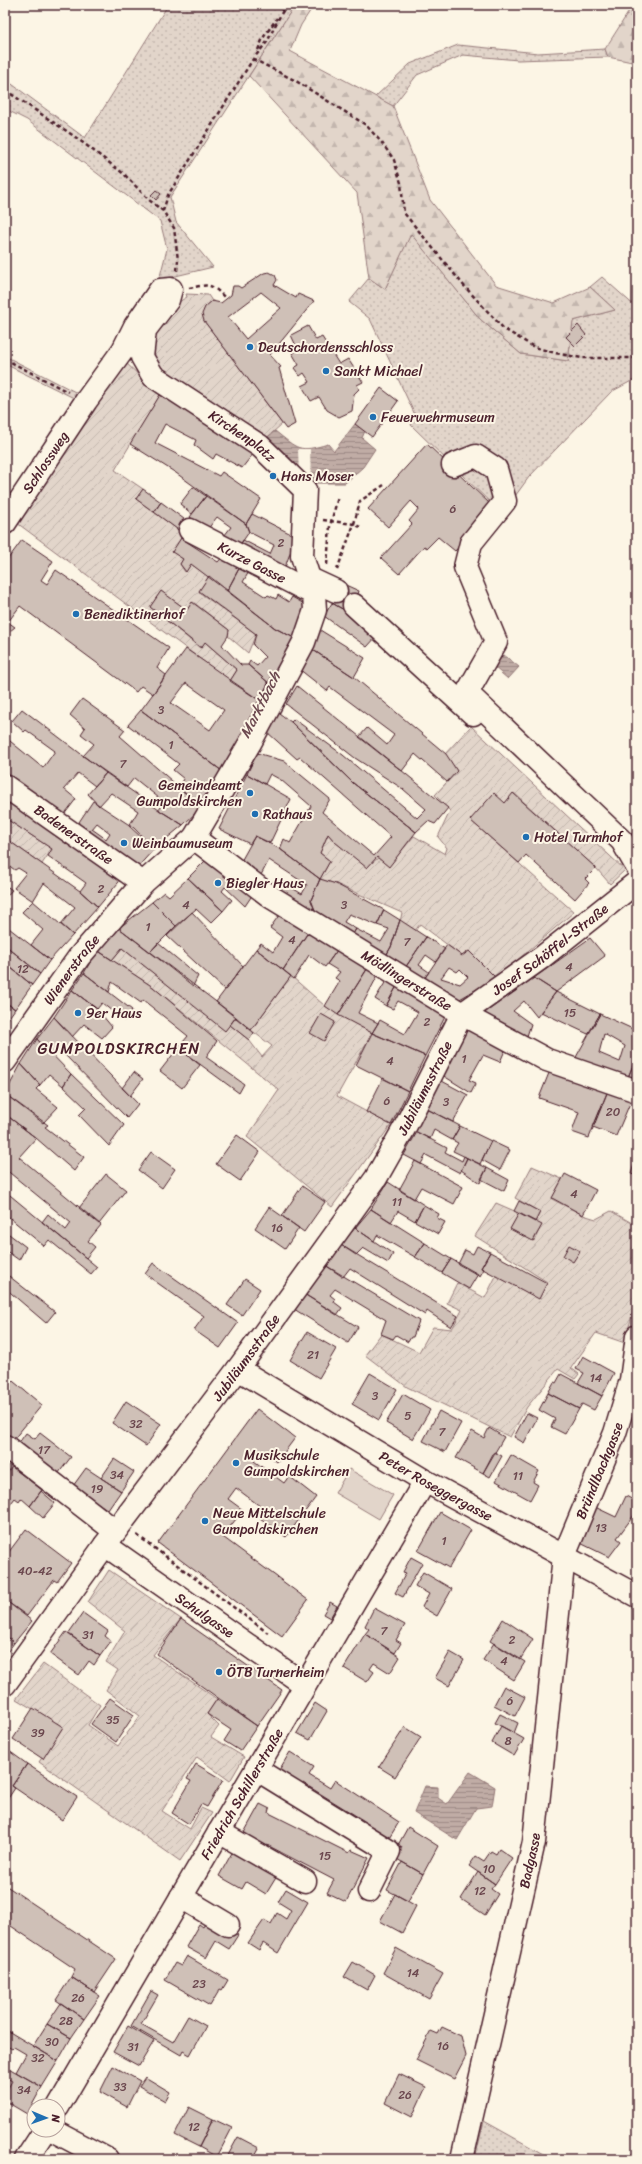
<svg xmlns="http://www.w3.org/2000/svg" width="642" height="2164" font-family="Sriracha,sans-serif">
	<defs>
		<pattern id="grass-dots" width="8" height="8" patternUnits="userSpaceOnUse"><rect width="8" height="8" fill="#e2d5ca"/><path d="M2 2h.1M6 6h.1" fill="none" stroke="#c3b6ae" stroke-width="1.8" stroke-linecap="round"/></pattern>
		<pattern id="forest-firs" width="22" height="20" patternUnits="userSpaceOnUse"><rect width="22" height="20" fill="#e2d5ca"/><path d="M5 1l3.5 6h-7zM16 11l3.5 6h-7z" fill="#c3b6ae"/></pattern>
		<pattern id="garden-furrows" width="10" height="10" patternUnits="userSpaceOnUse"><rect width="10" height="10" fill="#e2d5ca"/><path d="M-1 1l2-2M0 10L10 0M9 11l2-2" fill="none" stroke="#c3b6ae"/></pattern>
		<pattern id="water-rules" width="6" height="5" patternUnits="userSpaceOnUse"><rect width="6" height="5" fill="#c0aca5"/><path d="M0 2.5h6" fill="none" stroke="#9e8b87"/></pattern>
	</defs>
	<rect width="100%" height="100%" fill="#fcf5e5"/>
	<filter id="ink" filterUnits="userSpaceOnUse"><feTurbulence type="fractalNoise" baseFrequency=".025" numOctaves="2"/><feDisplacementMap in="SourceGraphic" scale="8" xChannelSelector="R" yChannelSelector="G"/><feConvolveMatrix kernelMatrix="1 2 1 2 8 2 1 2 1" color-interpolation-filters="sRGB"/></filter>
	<g filter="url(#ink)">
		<path fill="url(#grass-dots)" stroke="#967a7a" d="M168 5H263L269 9 272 5H295L170 197 176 222 213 267 159 280 167 249 160 221 27 120 5 109V79L85 138Z
			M458 45 538 53 605 49 608 57 518 60 463 55 417 75 393 106 375 97 410 64Z
			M411 233 480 319 521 354 568 361 573 321 615 310 590 287 602 277 637 308V378L611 392 529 477 502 514 411 425 415 415 370 319 349 302 369 278 385 289Z
			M5 356 85 397 82 402 5 364Z
			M484 2121 552 2159H475Z"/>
		<path fill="url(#forest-firs)" stroke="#967a7a" d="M295 5H314L301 25 290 51 393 106 430 200 496 285 554 303 590 287 615 310 573 321 568 361 521 354 480 319 411 234 385 289 369 278 357 193 249 76Z
			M627 5H637V63L608 57 605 49 628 13Z"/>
		<path fill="#e2d5ca" stroke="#967a7a" d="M349 1469 393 1495 379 1519 335 1493Z"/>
		<path fill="url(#garden-furrows)" stroke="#967a7a" d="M186 294 208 295 212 301C204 307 202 311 204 321L282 424 262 442 157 372C154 368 148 361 148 356 144 328 166 309 187 297Z
			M124 361 160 395 115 470 143 489 136 499 181 532V538L173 552 183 559 180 564 185 572 191 564 209 576 199 592 256 634 248 653 228 636 229 630 193 602 187 610 161 591 150 607 200 648 205 642 237 670 230 681 17 523Z
			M471 726 625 870 610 884 596 868 514 793 505 803 470 820 574 912 496 978 469 951 462 956 420 924 410 938 398 930 402 913 336 884 320 879 330 861 320 853 328 834 335 842 367 867 378 858 389 866 414 836 445 854 447 848 438 837 450 811 435 795 457 771 444 755Z
			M5 818 52 849 42 864 5 838Z
			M122 948 225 1030 230 1025 249 1040 262 1057 272 1046 251 1030 291 976 325 1006 372 1033 337 1096 391 1125 332 1207 247 1137 279 1090 153 987 112 960Z
			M532 1166 562 1179 552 1199 583 1215 596 1219 611 1211 637 1226V1294L625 1343 596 1333 571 1368 579 1374 575 1379 558 1369 527 1407 510 1437 407 1387 365 1355 381 1334 419 1352 433 1327 452 1329 462 1310 447 1303 457 1283 485 1298 496 1276 539 1298 547 1282 475 1236 496 1203 519 1213 511 1229 534 1241 541 1226 535 1222 540 1212 515 1198Z
			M109 1570 181 1619 153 1655 217 1699 207 1714 219 1726 211 1737 244 1757 230 1781 197 1757 162 1811 190 1829 201 1808 212 1813 180 1861 39 1762 63 1727 16 1699 43 1664 100 1705 88 1725 118 1746 140 1716 106 1690 118 1670 106 1662 125 1631 88 1602Z"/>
		<path fill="url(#water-rules)" stroke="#917474" d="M355 424 365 431 362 438 375 449 363 467 345 483H311L262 442 275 431C298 449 298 453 328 444L334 451Z
			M504 655 519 667 508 679 494 667Z
			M470 1772 495 1787 492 1806 476 1808 457 1840 414 1813 425 1786 438 1787V1798L447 1804Z"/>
		<path fill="#fcf5e5" d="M298 449H310L311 483 299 475Z"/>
		<path fill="#cfc0b7" stroke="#4a1f2b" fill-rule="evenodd" d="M156 190 161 194 156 200 151 195Z
			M269 272 275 275 277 280 274 285 296 298 298 294 314 301 270 355 281 367 279 368 295 424 286 429 204 321 202 314 205 307 212 301 221 303 231 295 233 286H238L241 288 264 273ZM261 292 281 308 246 339 228 317Z
			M578 325 586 335 575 346 566 337Z
			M308 326 316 340 322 337 339 364 348 359 363 382 357 385 359 389 354 394 352 411 339 417 327 410 319 397 311 401 302 386 310 382 304 373 300 376 294 368 299 365 292 353 298 350 291 335Z
			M381 388 398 401 372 437 355 424Z
			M160 395 257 449 242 468 216 454 213 459 194 445 196 440 165 424 155 443 219 476 222 472 261 499 246 524 176 473 130 444Z
			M427 444 490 504 461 537 465 540 455 551 438 537 427 548 424 546 399 574 381 558 412 524 409 521 419 509 411 501 388 527 368 509Z
			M193 487 206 496 192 514 180 504Z
			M143 489 161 502 154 512 136 499Z
			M206 496 246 524 249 532 236 551 221 540 231 527 217 517 207 530 190 517Z
			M161 502 188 522 181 532 154 512Z
			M252 514 293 535 295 539 283 573 236 551 243 540 270 554 274 545 249 532 246 524Z
			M181 538 218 562 225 554 242 563 227 591 191 564 186 572 180 564 183 559 172 552Z
			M22 540 53 561 41 580 47 584 56 570 169 648 157 668 166 675 153 694 141 686 136 692 20 606 5 626V563Z
			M242 563 251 568 243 582 266 597 268 595 276 599 278 595 289 602 292 597 308 606 296 639 275 628 227 591Z
			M209 576 275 628 296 639 271 685 248 665 250 661 257 666 265 657 253 645 256 634 199 591Z
			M339 582 359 591 351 614 332 603Z
			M161 591 187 610 192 602 229 630 228 636 222 645 241 665H248L271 685 262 702 230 681 237 670 205 642 201 648 150 607Z
			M332 603 351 614 377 636 367 647 324 616Z
			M8 622 15 627 5 635V626Z
			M320 630 365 658 354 677 310 648Z
			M310 648 354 677 446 754 457 771 447 782 415 754 402 771 359 737 367 728 387 745 394 735 330 687 327 691 299 669Z
			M186 649 262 702 222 771 141 710ZM186 683 224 710 210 730 171 703Z
			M297 686 448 808 435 824 428 821 416 832 353 783 291 722 294 719 343 755 417 818 426 809 403 789 355 758 286 704Z
			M82 699 125 730 120 736 202 807 183 825 159 810 164 802 134 778 127 787 83 756 94 744 81 734 85 728 70 715Z
			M22 709 106 773 95 786 78 773 64 789 76 799 60 820 5 778V737L43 768 55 751 26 730 24 732 12 721Z
			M141 710 222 771 202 807 179 788 184 779 173 770 179 764 128 725Z
			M279 713 291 722 353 783 416 832 389 867 377 857 367 868 335 842 328 834 320 853 330 861 320 879 280 849 284 839 290 843 311 806 281 780 270 774 265 784 247 774 257 753 284 761 330 799 322 812 374 856 391 837 300 757 297 759 267 732Z
			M106 773 159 810 183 825 154 849 129 826 138 811 111 793 99 806 88 794Z
			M247 774 291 799 270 843 255 836 250 844 219 829Z
			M494 793 505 803 513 793 596 868 585 879 589 883 575 899 526 855 519 863 470 820Z
			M11 800 123 877 98 907 80 891 86 883 48 856 52 849 5 818V811Z
			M93 801 134 828 154 849 135 870 75 828ZM97 823 110 833 106 839 92 829Z
			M255 836 280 849 320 879 311 900 315 911 310 912 270 887 276 878 302 894 307 885 269 860 261 875 240 863Z
			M5 838 80 891 98 907 73 935 61 924 75 907 44 883 33 901 14 888 26 873 18 868 15 870 5 863Z
			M208 858 255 891 245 906 225 887 222 891 232 900 223 911 188 878Z
			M188 878 223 911 211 923 196 909 176 926 152 902 164 892 169 896Z
			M320 879 336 884 384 910 377 925 349 914 344 922 356 929 350 939 319 920 311 900Z
			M5 885 12 890 5 898Z
			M33 901 73 935 50 960 31 945 43 930 22 912Z
			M152 902 176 926 150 952 119 928Z
			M384 910 400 920 391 947 384 959 350 939 356 929 381 942 389 929 377 925Z
			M282 911 311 928 283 970 256 949 261 943 273 952 282 937 270 928Z
			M192 912 243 966 225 990 167 936Z
			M400 920 426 937 403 971 384 959 391 947Z
			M5 925 50 960 40 974 5 945Z
			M119 928 236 1017 225 1031 122 948 112 960 97 950Z
			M311 928 338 949 325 967 309 955 294 979 283 970Z
			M426 937 445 949 436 962 426 955 419 965 429 972 422 982 403 971Z
			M590 938 605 956 556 992 534 978Z
			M158 943 198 976 193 986 150 952Z
			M5 945 40 974 32 985 5 963Z
			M447 945 462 956 469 951 496 978 458 1000 422 982ZM449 967 457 972 460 969 468 977 460 984 441 978Z
			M256 949 291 976 251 1030 216 1002Z
			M338 949 369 966 338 1015 325 1006 340 981 335 978 340 972 327 964Z
			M97 950 153 987 217 1041 206 1057 244 1084 239 1093 178 1048 188 1036 143 1000 141 1003 112 982 109 992 84 973Z
			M5 963 32 985 15 1009 5 1002Z
			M369 966 379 973 358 1013 378 1023 372 1033 338 1015Z
			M84 973 132 1010 124 1021 102 1003 97 1009 72 990Z
			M388 978 398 984 386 1006 375 999Z
			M534 978 556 992 537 1017 524 1001 513 1011 531 1024 526 1039 479 1017Z
			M398 984 447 1013 425 1056 372 1033 380 1020 405 1034 418 1012 398 1001 393 1009 386 1006Z
			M72 990 97 1009 112 1027 102 1038 84 1024 72 1037 54 1017Z
			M556 992 600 1014 588 1034 541 1012Z
			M5 1002 15 1009 5 1023Z
			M321 1014 335 1022 324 1041 310 1033Z
			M600 1014 637 1031V1055L627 1080 575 1059ZM604 1034 625 1046 620 1062 599 1053Z
			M54 1017 138 1104 127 1118 60 1050 53 1057 37 1039Z
			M236 1017 254 1033 249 1040 230 1025Z
			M464 1026 506 1048 500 1062 483 1055 469 1080 476 1083 471 1093 439 1073Z
			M372 1033 425 1056 408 1091 356 1065Z
			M37 1039 71 1074 63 1086 49 1074 40 1085 21 1064Z
			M178 1048 200 1065 182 1088 160 1071Z
			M637 1055V1083L627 1080Z
			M21 1064 40 1085 36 1089 58 1107 43 1123 5 1094Z
			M551 1068 609 1088 589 1138 572 1132 579 1112 539 1098Z
			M134 1072 143 1079 130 1096 122 1088Z
			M71 1074 124 1125 109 1146 79 1115 86 1108 63 1086Z
			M383 1078 408 1091 391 1125 366 1112Z
			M440 1080 468 1095 453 1122 425 1108Z
			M609 1088 633 1096 616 1136 593 1127Z
			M5 1094 48 1125 45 1127 84 1157 74 1171 36 1138 5 1114Z
			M425 1108 460 1126 452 1140 434 1130 430 1139 414 1131Z
			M5 1114 36 1138 19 1157 101 1225 88 1241 95 1247 86 1258 42 1222 48 1214 66 1230 71 1223 5 1169Z
			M460 1126 491 1141 480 1164 453 1151 458 1143 452 1140Z
			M417 1132 447 1148 445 1152 462 1161 464 1156 467 1158 460 1173 426 1155 421 1164 404 1155Z
			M237 1135 260 1152 240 1181 216 1164Z
			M491 1141 510 1150 500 1170 482 1160Z
			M151 1152 175 1169 162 1188 138 1170Z
			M637 1154V1176L631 1174Z
			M467 1158 487 1168 480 1183 461 1170Z
			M415 1161 463 1187 454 1204 421 1187 414 1199 399 1190Z
			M487 1168 509 1180 504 1191 481 1179Z
			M106 1174 126 1190 99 1224 79 1208Z
			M565 1174 596 1190 583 1215 552 1198Z
			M388 1182 424 1205 415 1221 398 1211 391 1222 371 1209Z
			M302 1186 325 1202 304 1232 282 1216Z
			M5 1191 97 1267 91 1274 49 1240 44 1246 5 1214Z
			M519 1201 540 1212 535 1222 514 1211Z
			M424 1205 439 1214 437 1218 445 1222 438 1234 415 1221Z
			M269 1207 299 1228 285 1249 255 1228Z
			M371 1209 425 1243 415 1257 377 1235 374 1241 355 1228Z
			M519 1213 542 1225 533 1241 510 1229Z
			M355 1228 393 1254 388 1263 363 1248 356 1255 341 1245Z
			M5 1231 26 1247 19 1260 5 1250Z
			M425 1243 451 1259 442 1273 415 1257Z
			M341 1245 458 1316 451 1327 427 1311 425 1315 350 1268 343 1277 325 1265Z
			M569 1245 580 1251 573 1262 563 1256Z
			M477 1246 490 1252 481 1268 484 1269 480 1276 458 1264 465 1250 473 1254Z
			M490 1252 547 1283 539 1299 481 1268Z
			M451 1259 478 1274 469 1289 442 1273Z
			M153 1263 238 1323 220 1348 194 1330 204 1316 145 1274Z
			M325 1265 419 1321 413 1337H411L408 1342 396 1335 393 1339 381 1334 386 1320 335 1289 330 1295 335 1299 334 1302 342 1308 337 1315 304 1294Z
			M5 1273 55 1312 46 1323 5 1288Z
			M245 1279 260 1289 242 1315 227 1305Z
			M304 1294 358 1327 348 1343 294 1309Z
			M307 1332 336 1349 319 1378 290 1360Z
			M583 1356 614 1373 602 1396 578 1383 584 1373 576 1369Z
			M370 1373 397 1389 379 1420 352 1404Z
			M561 1374 602 1396 594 1410 582 1404 579 1409 548 1393 554 1382 556 1383Z
			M8 1377 42 1405 13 1440 5 1433V1381Z
			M548 1393 579 1409 565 1434 551 1427 555 1419 539 1410Z
			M403 1394 430 1410 413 1439 386 1423Z
			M126 1401 161 1424 146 1446 112 1423Z
			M257 1409 295 1438 277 1462 262 1450 254 1461 284 1483 289 1476 316 1497 286 1537 260 1518 265 1510 236 1488 228 1499 243 1510 226 1532 216 1525 212 1529 308 1600 282 1636 158 1543Z
			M439 1411 461 1423 445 1452 423 1441Z
			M527 1413 537 1418 524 1443 514 1437Z
			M489 1428 504 1437 483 1473 456 1458 472 1431 484 1438Z
			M26 1433 35 1439 40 1433 71 1457 58 1474 18 1444Z
			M494 1452 502 1456 490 1477 483 1473Z
			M511 1455 539 1471 533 1482 538 1485 530 1500 496 1481Z
			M114 1459 134 1472 121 1491 101 1478Z
			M12 1467 42 1490 30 1506 21 1498 19 1501 15 1498 5 1511V1476Z
			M86 1468 121 1491 108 1510 73 1486Z
			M41 1491 55 1503 43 1518 30 1506Z
			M626 1496 637 1502V1511L617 1538 621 1541 609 1557 572 1539 595 1507 616 1517Z
			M440 1512 471 1530 449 1568 418 1551Z
			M26 1529 71 1563 57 1582 54 1580 27 1616 5 1600V1557Z
			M411 1557 422 1563 403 1597 395 1593 406 1573 403 1572Z
			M423 1572 452 1589 437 1616 422 1607 429 1594 415 1586Z
			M5 1600 32 1621 14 1643 5 1635Z
			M330 1602 337 1606 330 1618 323 1614Z
			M374 1608 405 1625 396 1640 401 1643 395 1653 365 1634 369 1629 365 1626Z
			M83 1613 108 1631 105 1636 111 1641 100 1656 68 1634Z
			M181 1619 282 1690 257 1726 157 1654Z
			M503 1619 533 1639 520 1660 490 1641Z
			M66 1632 100 1656 94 1665 89 1661 79 1675 50 1654Z
			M365 1634 400 1657 390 1673 374 1663 370 1669 374 1672 367 1682 344 1668Z
			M5 1635 14 1643 5 1655Z
			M494 1643 525 1662 514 1680 483 1660Z
			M450 1652 464 1660 449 1686 435 1678Z
			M504 1686 525 1697 515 1716 494 1705Z
			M110 1698 134 1715 116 1742 91 1724Z
			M217 1699 257 1726 240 1751 224 1741 231 1730 207 1714Z
			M315 1703 327 1711 310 1740 297 1733Z
			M33 1708 63 1727 43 1759 13 1739Z
			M500 1714 518 1723 514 1733 495 1723Z
			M501 1726 524 1739 514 1756 492 1743Z
			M405 1727 421 1737 395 1777 379 1767Z
			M5 1748 27 1764 12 1786 15 1788 5 1803Z
			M290 1752 314 1767 309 1775 330 1788 335 1780 399 1822 388 1840 364 1825 366 1822 303 1783 301 1786 278 1772Z
			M27 1764 77 1797 62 1820 12 1786Z
			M196 1764 223 1780 207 1807 201 1804 189 1824 172 1813 191 1781 187 1779Z
			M260 1804 270 1809 269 1813 349 1853 351 1850 369 1858 346 1902 327 1893 334 1880 267 1845 265 1849 240 1840Z
			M408 1827 438 1846 423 1874 395 1858 402 1847 398 1845Z
			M499 1849 512 1858 495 1884 469 1866 476 1856 484 1861 491 1851 496 1854Z
			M233 1851 277 1876 266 1894 246 1882 242 1889 219 1876Z
			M402 1862 423 1874 408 1901 387 1890Z
			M478 1872 495 1884 491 1889 498 1894 485 1915 461 1899Z
			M5 1885 116 1959 94 1992 71 1977 75 1969 5 1922Z
			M286 1889 308 1902 278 1953 263 1943 259 1950 248 1943 264 1920 271 1924 277 1913 286 1919 291 1910 278 1902Z
			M395 1894 416 1906 402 1933 380 1921Z
			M209 1917 238 1935 229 1949 216 1941 206 1958 186 1947 199 1924 203 1927Z
			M396 1948 443 1974 429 1999 383 1973Z
			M187 1956 228 1980 222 1990 220 1989 210 2006 165 1980 175 1963 181 1966Z
			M353 1962 375 1975 367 1990 344 1977Z
			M71 1977 100 1996 84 2019 56 2000Z
			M151 1991 158 1995 141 2024 173 2042 188 2016 206 2026 190 2055 183 2051 181 2055 131 2026Z
			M61 2003 84 2019 71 2038 47 2024Z
			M47 2024 71 2038 58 2061 33 2046Z
			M128 2026 154 2041 139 2066 113 2052Z
			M442 2027 461 2036 466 2056 454 2079 416 2060 431 2031 438 2034Z
			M8 2031 58 2061 42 2087 16 2072 26 2054 14 2047 12 2049 5 2045V2036Z
			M5 2066 42 2087 27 2114 5 2101V2093L12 2081 5 2077Z
			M113 2066 140 2081 127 2107 100 2092Z
			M399 2074 426 2087 412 2117 385 2103Z
			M145 2077 170 2092 165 2101 139 2086Z
			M189 2107 213 2119 199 2147 175 2135Z
			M213 2119 232 2128 217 2157 199 2147Z
			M238 2137 259 2148 253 2159H226Z"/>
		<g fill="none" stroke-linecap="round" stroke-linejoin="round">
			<g stroke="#4a1f2b" stroke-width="25">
				<g id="minor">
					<path d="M453 465 476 456 496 469 505 501 471 543 465 567 496 642 467 693 622 841 637 867"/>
					<path id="s1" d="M5 523 86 401 123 350 135 326 160 290 171 289 168 300 145 330 142 357 153 376 260 446 305 490 302 556 314 594 315 610 304 642 250 743 194 838"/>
					<path id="s2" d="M190 530 314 594"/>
					<path d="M308 578 336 591"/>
					<path d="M354 605 473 714"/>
					<path id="s3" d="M5 1061 79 957 143 883"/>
					<path id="s4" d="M238 1369 425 1481 637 1596"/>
					<path d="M5 1446 115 1531"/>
					<path id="s5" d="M105 1545 305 1685"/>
					<path id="s6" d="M5 1684 105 1545 238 1369 376 1178 406 1125 462 1014 541 958 637 882"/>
					<path d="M256 1769 389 1851 369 1891"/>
					<path d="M219 1832 305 1881"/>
					<path d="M181 1897 228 1925"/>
					<path id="s7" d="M58 2107 425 1481"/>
					<path d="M52 2130 107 2159"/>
					<path d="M26 2159 45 2130"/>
					<path id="s8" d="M462 2159 534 1842 564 1556 615 1433 631 1380 637 1336"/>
				</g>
			</g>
			<g stroke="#4a1f2b" stroke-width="25">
				<g id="major">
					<path id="s9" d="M5 786 143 883 194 838 271 897 462 1014 547 1060 637 1091"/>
				</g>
			</g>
			<path stroke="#4a1f2b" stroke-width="2.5" stroke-dasharray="4 3" stroke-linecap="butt" d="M276 5 283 11
				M281 14 287 5
				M258 50 263 38 277 18
				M253 59 296 81 366 125 382 143 394 160 401 183 404 213 465 287 504 329 534 347 555 353 582 358H637
				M5 90 74 136 124 174 149 200 163 211 174 228 178 260 177 271
				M163 211 168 195 253 59 267 42 281 14
				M189 288C210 284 211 283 226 299
				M5 359 68 392
				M323 520 354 524 360 527
				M327 565 330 526 338 497
				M337 570 354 524 360 501 384 485
				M137 1535 268 1633"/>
			<use href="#minor" stroke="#fcf5e5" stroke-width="22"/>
			<use href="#major" stroke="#fcf5e5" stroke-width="22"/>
		</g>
	</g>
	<g fill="#1f6fb2" stroke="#fcf5e5" stroke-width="1.5">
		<circle cx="250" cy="347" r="4"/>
		<circle cx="326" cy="371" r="4"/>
		<circle cx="373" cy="417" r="4"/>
		<circle cx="273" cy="476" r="4"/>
		<circle cx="76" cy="614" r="4"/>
		<circle cx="250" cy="793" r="4"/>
		<circle cx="255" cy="814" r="4"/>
		<circle cx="526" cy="837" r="4"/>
		<circle cx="124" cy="843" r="4"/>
		<circle cx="218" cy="883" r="4"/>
		<circle cx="78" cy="1013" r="4"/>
		<circle cx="236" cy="1463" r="4"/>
		<circle cx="205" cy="1521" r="4"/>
		<circle cx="219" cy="1672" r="4"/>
	</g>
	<g text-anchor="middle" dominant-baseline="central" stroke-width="4" stroke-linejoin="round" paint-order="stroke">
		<g font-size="12" fill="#6b474e">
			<text x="453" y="509">6</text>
			<text x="281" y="543">2</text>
			<text x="161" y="710">3</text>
			<text x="171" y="745">1</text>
			<text x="123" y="764">7</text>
			<text x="101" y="889">2</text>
			<text x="186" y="905">4</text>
			<text x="344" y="905">3</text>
			<text x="148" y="927">1</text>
			<text x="292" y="940">4</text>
			<text x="407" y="942">7</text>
			<text x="569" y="967">4</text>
			<text x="23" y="969">12</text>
			<text x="570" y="1013">15</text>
			<text x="427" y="1022">2</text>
			<text x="464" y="1059">1</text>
			<text x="390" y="1061">4</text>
			<text x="387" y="1101">6</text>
			<text x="446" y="1102">3</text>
			<text x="613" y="1112">20</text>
			<text x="574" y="1194">4</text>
			<text x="397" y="1202">11</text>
			<text x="277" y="1228">16</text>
			<text x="313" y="1355">21</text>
			<text x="596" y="1378">14</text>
			<text x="375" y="1396">3</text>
			<text x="408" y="1416">5</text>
			<text x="136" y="1424">32</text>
			<text x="442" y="1432">7</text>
			<text x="44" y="1450">17</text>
			<text x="117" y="1475">34</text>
			<text x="518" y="1476">11</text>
			<text x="97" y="1489">19</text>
			<text x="601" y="1528">13</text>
			<text x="444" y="1541">1</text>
			<text x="35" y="1571">40-42</text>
			<text x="384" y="1631">7</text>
			<text x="88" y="1635">31</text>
			<text x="512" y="1640">2</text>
			<text x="504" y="1661">4</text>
			<text x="510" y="1701">6</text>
			<text x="113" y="1720">35</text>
			<text x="38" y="1733">39</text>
			<text x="508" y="1741">8</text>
			<text x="325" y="1856">15</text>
			<text x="489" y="1869">10</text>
			<text x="480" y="1891">12</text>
			<text x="413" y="1973">14</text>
			<text x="199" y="1984">23</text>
			<text x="78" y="1998">26</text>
			<text x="66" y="2021">28</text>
			<text x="52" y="2042">30</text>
			<text x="443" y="2046">16</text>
			<text x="133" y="2047">31</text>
			<text x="38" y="2058">32</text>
			<text x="120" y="2087">33</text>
			<text x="24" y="2090">34</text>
			<text x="405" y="2095">26</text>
			<text x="194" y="2127">12</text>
		</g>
		<g font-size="14" fill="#4a1f2b" stroke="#fcf5e5" text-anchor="start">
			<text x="258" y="347">Deutschordensschloss</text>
			<text x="334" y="371">Sankt Michael</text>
			<text x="381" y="417">Feuerwehrmuseum</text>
			<text x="281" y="476">Hans Moser</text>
			<text x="84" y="614">Benediktinerhof</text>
			<text x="242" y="785" text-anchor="end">Gemeindeamt<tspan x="242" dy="16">Gumpoldskirchen</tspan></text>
			<text x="263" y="814">Rathaus</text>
			<text x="534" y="837">Hotel Turmhof</text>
			<text x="132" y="843">Weinbaumuseum</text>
			<text x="226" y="883">Biegler Haus</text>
			<text x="86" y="1013">9er Haus</text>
			<text x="244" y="1455">Musikschule<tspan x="244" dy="16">Gumpoldskirchen</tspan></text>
			<text x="213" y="1513">Neue Mittelschule<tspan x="213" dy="16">Gumpoldskirchen</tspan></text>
			<text x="227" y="1672">ÖTB Turnerheim</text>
		</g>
		<g font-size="14" fill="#4a1f2b" stroke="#fcf5e5">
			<text stroke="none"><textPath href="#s1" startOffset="497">Kirchenplatz</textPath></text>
			<text stroke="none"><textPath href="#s1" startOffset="73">Schlossweg</textPath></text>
			<text stroke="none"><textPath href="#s2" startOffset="70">Kurze Gasse</textPath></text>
			<text stroke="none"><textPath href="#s9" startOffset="84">Badenerstraße</textPath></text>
			<text stroke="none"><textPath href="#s6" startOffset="922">Josef Schöffel-Straße</textPath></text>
			<text stroke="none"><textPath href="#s3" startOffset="113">Wienerstraße</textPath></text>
			<text stroke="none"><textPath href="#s9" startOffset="493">Mödlingerstraße</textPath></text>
			<text stroke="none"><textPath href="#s6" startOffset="730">Jubiläumsstraße</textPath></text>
			<text stroke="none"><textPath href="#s6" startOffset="406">Jubiläumsstraße</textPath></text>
			<text stroke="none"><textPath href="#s8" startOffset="705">Bründlbachgasse</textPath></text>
			<text stroke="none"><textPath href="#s4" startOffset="230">Peter Roseggergasse</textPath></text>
			<text stroke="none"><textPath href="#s5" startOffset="122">Schulgasse</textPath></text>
			<text stroke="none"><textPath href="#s7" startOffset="363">Friedrich Schillerstraße</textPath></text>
			<text stroke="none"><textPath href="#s8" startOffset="306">Badgasse</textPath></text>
		</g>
		<g font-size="15" font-style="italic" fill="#6d4950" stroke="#fcf5e5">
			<text transform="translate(260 705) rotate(-63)">Marktbach</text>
		</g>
		<g font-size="16" letter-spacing="1" fill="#4a1f2b" stroke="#fcf5e5">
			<text x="119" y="1048">GUMPOLDSKIRCHEN</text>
		</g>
	</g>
	<rect width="642" height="2164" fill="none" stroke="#fcf5e5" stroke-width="20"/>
	<rect x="10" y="10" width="622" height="2144" fill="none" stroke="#4a1f2b" stroke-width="1.5" filter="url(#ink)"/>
	<g transform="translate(46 2118) rotate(92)"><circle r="19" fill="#fcf5e5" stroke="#b59f9b"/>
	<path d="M0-3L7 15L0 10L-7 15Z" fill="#1f6fb2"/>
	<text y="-6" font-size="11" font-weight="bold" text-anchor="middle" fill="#4a1f2b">N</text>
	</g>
</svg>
